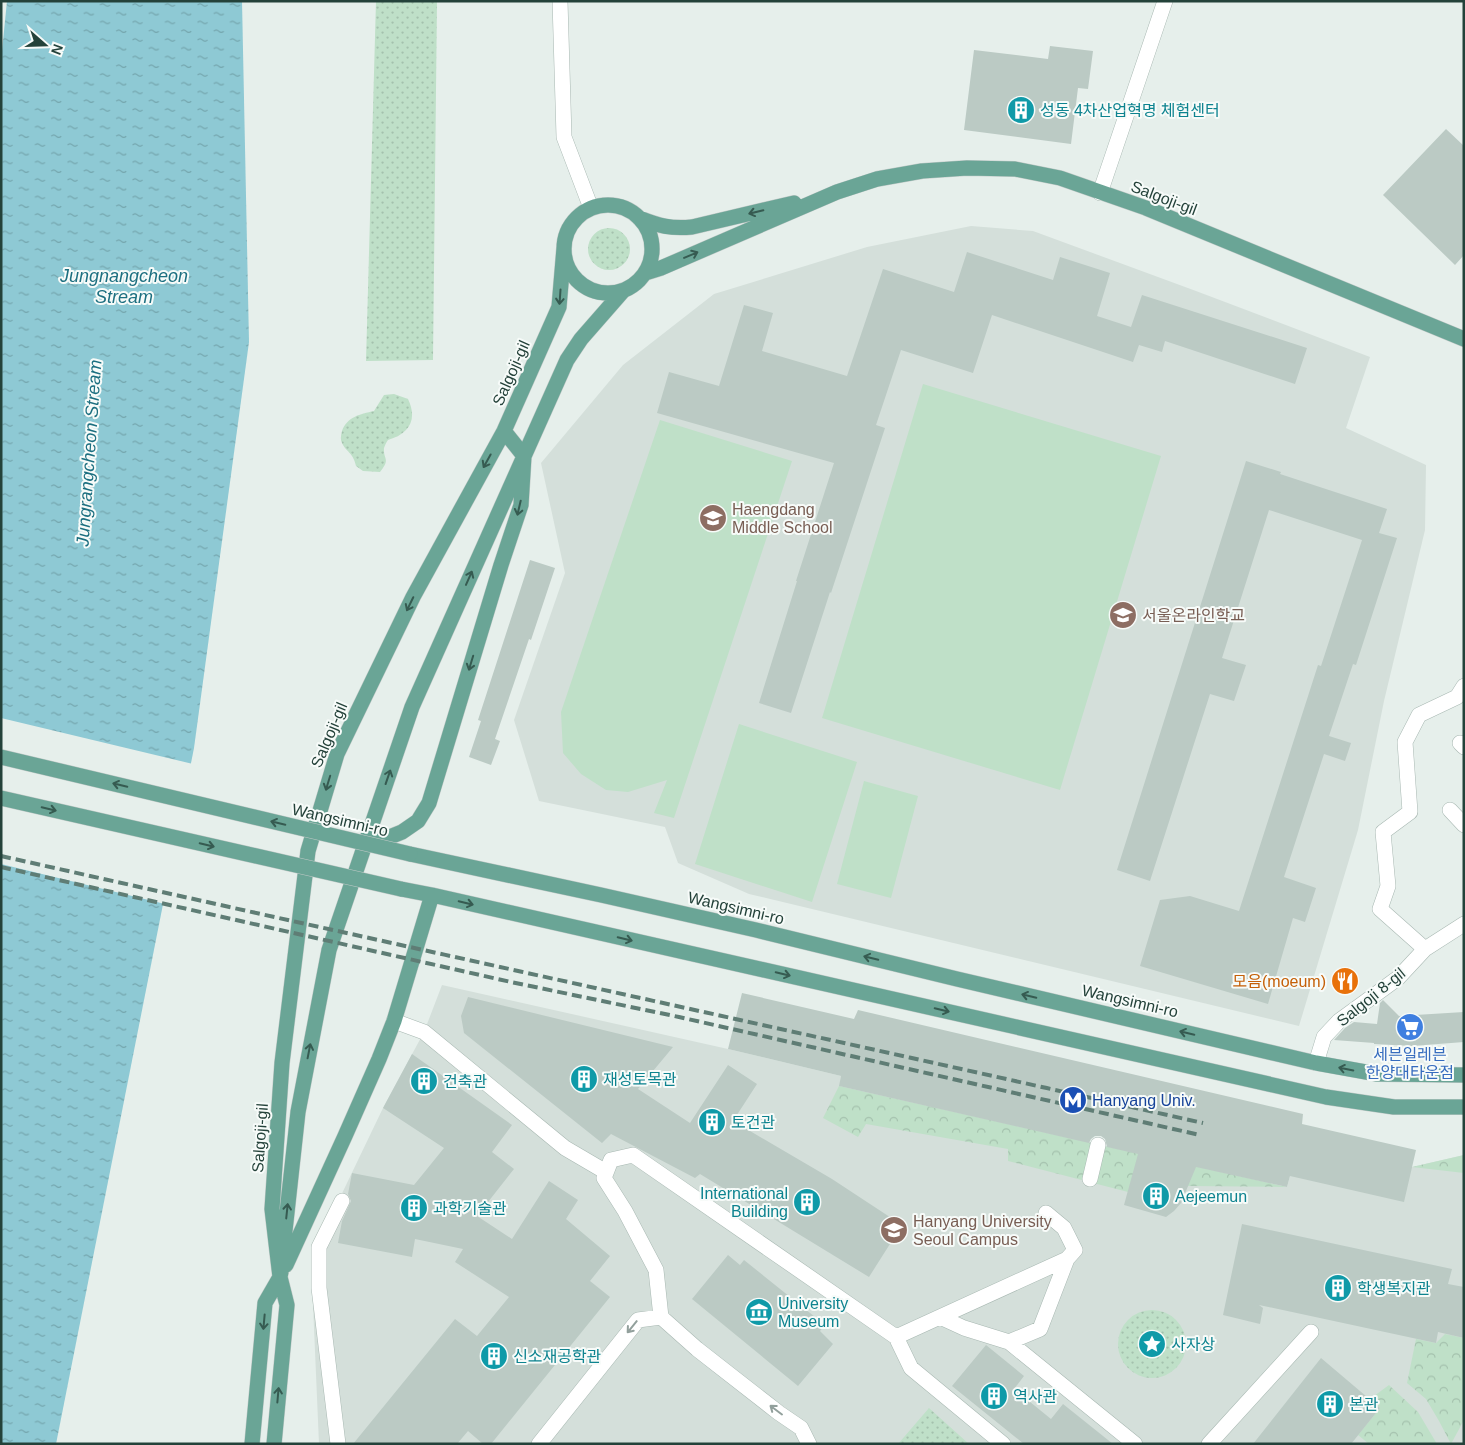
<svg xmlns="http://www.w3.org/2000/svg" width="1465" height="1445" font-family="Helvetica,'Noto Sans KR',sans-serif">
	<defs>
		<pattern id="grass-dots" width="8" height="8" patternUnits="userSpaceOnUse" patternTransform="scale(1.25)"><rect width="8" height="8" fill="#bfe0c8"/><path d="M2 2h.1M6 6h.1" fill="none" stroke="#a4c1ad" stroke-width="1.8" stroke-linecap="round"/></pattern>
		<pattern id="forest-crowns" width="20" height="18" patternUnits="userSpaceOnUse" patternTransform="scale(1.25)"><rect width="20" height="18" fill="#bfe0c8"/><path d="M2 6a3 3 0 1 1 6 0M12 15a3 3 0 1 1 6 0" fill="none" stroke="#a4c1ad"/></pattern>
		<pattern id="water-ripples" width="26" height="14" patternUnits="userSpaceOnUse" patternTransform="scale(1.25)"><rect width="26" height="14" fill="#8ec9d4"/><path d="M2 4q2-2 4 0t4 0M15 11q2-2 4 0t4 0" fill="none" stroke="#74a5ad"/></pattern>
	</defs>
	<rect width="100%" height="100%" fill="#e6efeb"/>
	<path fill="#d4dfda" d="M971 226 1033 231 1196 291 1370 357 1346 428 1426 465 1425 530 1384 701 1358 830 1299 1026 749 894 678 863 665 827 539 801 514 720 565 573 541 463 623 365 714 294 867 247Z
		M442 985 728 1049 841 1076 840 1086 1287 1187 1290 1176 1412 1167 1464 1155V1444H319L311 1258 383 1108 424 1032Z"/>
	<path fill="url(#grass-dots)" d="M376 1H437L433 360 366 361Z
		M588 249a21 21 0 1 1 42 0a21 21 0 1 1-42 0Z
		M394 394 408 399C418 420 409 434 388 440 386 443 385 445 384 448 383 460 391 458 380 472L363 471 356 466C353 452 346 452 342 443 340 439 341 435 342 431 347 417 360 414 374 411L384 395Z
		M1118 1344a34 34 0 1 1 68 0a34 34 0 1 1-68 0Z
		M929 1408 969 1444H898Z"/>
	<path fill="url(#forest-crowns)" d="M839 1086 1287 1187 1188 1186 1134 1172 1128 1192 1008 1161V1149L866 1124 858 1137 823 1118Z
		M1464 1155V1173L1412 1167Z
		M1445 1334 1464 1338V1420L1451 1444 1439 1421 1426 1399 1407 1383 1416 1339 1436 1343Z
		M1389 1385 1418 1412 1437 1444H1369L1358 1435 1380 1408 1370 1399Z"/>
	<path fill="#bfe0c8" d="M923 384 1161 456 1060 790 822 718Z
		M660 420 792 461 674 818 654 813 667 780 628 792 606 790 581 774 563 753 561 712Z
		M739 724 857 762 812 902 695 864Z
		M864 781 918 796 891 898 837 884Z"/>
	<path fill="url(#water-ripples)" d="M7 1H242L249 342 194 748 56 1444H1V61Z"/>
	<path fill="#e6efeb" d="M1 718 193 764 165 904 1 864Z"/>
	<path fill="#bbcac4" d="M1050 46 1093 51 1088 89 1078 88 1071 144 964 130 974 50 1048 59Z
		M1446 129 1464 146V255L1455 265 1383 195Z
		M967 252 1053 280 1060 257 1110 273 1097 316 1131 327 1142 295 1307 348 1295 384 1165 341 1162 352 1139 345 1133 362 992 315 973 373 901 350 876 425 885 428 831 593 830 592 791 713 759 703 797 581H796L834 463 657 413 669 372 719 386 744 305 773 313 762 351 847 376 883 269 954 292Z
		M1246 461 1281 472 1280 474 1387 509 1379 533 1397 538 1356 665 1353 664 1329 736 1351 743 1345 761 1324 754 1284 877 1316 888 1305 922 1293 918 1268 1004 1140 966 1160 900 1190 896 1239 911 1318 665 1321 666 1362 540 1269 510 1222 658 1246 665 1234 701 1210 694 1150 881 1117 870Z
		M530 560 555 568 531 640 529 639 495 739 500 741 491 765 469 757 481 721 478 720Z
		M742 993 854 1019 858 1010 1303 1114 1302 1124 1416 1150 1404 1202 1290 1176 1287 1187 1196 1167 1181 1203 1174 1211 1166 1217 1124 1205 1138 1154 1107 1147 1105 1139 1101 1136H1095L1091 1139 1089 1143 839 1086 841 1076 728 1049Z
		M468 997 673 1047 638 1089 690 1123 728 1065 757 1084 733 1121 832 1179 902 1225 869 1277 700 1174 695 1178 611 1134 602 1143 464 1033 461 1016Z
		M1383 1000 1399 1016 1464 1012V1042L1412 1046 1374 1044V1043L1334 1040 1345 1028 1354 1022 1377 1024 1380 1003Z
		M412 1054 512 1125 492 1152 514 1169 477 1216 512 1239 549 1181 578 1200 566 1219 610 1256 590 1281 610 1297 491 1444H483L468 1431 457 1444H353L455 1319 477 1336 509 1297 455 1262 463 1249 415 1239 412 1257 338 1243 342 1221 351 1201 348 1194 352 1173 414 1185 444 1148 383 1108Z
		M1242 1224 1452 1269 1448 1284 1464 1287V1338L1438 1332 1436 1343 1259 1305 1263 1308 1260 1324 1223 1315Z
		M728 1255 740 1265 744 1260 825 1325 820 1331 833 1344 798 1386 692 1299Z
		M986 1345 1024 1376 1014 1389 1051 1419 1063 1404 1113 1444H1024L952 1386Z
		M1321 1358 1380 1408 1351 1444H1253Z"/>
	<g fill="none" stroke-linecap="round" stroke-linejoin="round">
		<g stroke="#a8b8b2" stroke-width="16">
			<path id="minor" d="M560 1 564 137 591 208
				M1100 193 1165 1
				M1460 743 1464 747
				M1450 810 1464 825
				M1425 949 1380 909 1388 886 1383 832 1410 812 1405 742 1419 715 1457 697 1464 686
				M394 1021 424 1032 565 1148 606 1172
				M1316 1063 1324 1037 1339 1021 1398 978 1425 949 1464 924
				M1090 1179 1098 1145
				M661 1317 656 1270 625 1211 604 1178 611 1160 633 1155 896 1337 911 1368 1003 1444
				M940 1317 964 1328 1009 1342 1135 1444
				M896 1337 1067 1259 1075 1250 1064 1228 1046 1213
				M1009 1342 1040 1329 1067 1259
				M338 1444 319 1288V1247L342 1201
				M539 1444 638 1320 661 1317 697 1349 779 1413 801 1428 809 1444
				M1209 1444 1311 1332"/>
		</g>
		<g stroke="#c2cac8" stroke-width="16">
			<path id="major" d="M564 249a44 44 0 1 1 88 0a44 44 0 1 1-88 0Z
				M639 218C659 226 671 229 692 227L794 203
				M645 273 661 268 837 192 877 179 922 171 967 168 1015 169 1060 178 1146 208 1464 339
				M370 845 402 832 418 821 429 803 501 565 521 505 524 456 504 431
				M410 854 601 895 756 930 957 979 1316 1063 1377 1074 1464 1075
				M401 889 432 895 1326 1097 1394 1107H1464
				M283 1249 298 1112 329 950 412 707 567 360 581 339 623 291
				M286 1265 345 1136 379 1059 394 1021 432 895
				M252 1444 265 1303 280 1277 281 1272
				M274 1444 287 1305 280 1277 272 1209 282 1063 308 851 337 754 413 597 504 431 559 307 564 248"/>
		</g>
		<use href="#minor" stroke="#fff" stroke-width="15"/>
		<use href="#major" stroke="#6aa596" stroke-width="15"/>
		<path stroke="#5f7d75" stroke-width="4" stroke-dasharray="10 5" stroke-linecap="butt" d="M1 856C402 946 802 1033 1203 1123
			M1 867 511 982 679 1017 1200 1135"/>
		<g stroke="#c2cac8" stroke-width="16" stroke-linecap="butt">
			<path id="major-bridge" d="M1 757 410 854
				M1 798 401 889"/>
		</g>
		<use href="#major-bridge" stroke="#6aa596" stroke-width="15"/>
	</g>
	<defs><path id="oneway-shaft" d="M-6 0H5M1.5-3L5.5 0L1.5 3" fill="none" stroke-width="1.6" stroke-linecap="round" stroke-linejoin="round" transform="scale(1.25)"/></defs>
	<g stroke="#365b51">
		<use href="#oneway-shaft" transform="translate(756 212) rotate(167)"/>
		<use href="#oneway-shaft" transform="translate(691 255) rotate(-23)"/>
		<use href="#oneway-shaft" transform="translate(560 297) rotate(94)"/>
		<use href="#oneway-shaft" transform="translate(487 461) rotate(119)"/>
		<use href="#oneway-shaft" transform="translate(519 508) rotate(103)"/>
		<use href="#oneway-shaft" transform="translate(469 578) rotate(-66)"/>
		<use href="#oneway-shaft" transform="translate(410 604) rotate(116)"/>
		<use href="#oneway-shaft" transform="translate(471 663) rotate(107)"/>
		<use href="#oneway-shaft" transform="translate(388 777) rotate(-71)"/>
		<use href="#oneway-shaft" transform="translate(328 783) rotate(107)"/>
		<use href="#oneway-shaft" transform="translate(120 785) rotate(-167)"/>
		<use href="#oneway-shaft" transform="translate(49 809) rotate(13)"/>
		<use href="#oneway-shaft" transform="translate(278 823) rotate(-167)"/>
		<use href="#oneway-shaft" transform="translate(207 845) rotate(13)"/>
		<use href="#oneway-shaft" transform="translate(466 903) rotate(13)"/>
		<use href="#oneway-shaft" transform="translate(625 939) rotate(13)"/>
		<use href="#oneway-shaft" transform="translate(871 958) rotate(-166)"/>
		<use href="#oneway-shaft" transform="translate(783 974) rotate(13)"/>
		<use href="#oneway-shaft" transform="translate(1029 996) rotate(-167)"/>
		<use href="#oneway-shaft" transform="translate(942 1010) rotate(13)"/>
		<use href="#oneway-shaft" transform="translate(1187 1033) rotate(-167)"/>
		<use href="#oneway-shaft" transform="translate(309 1051) rotate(-79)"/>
		<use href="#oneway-shaft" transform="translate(1346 1069) rotate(-169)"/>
		<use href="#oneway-shaft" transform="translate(287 1211) rotate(-84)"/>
		<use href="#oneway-shaft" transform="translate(264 1322) rotate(95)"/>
		<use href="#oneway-shaft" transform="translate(278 1395) rotate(-85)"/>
	</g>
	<g stroke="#92a09c">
		<use href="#oneway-shaft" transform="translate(632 1327) rotate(129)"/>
		<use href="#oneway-shaft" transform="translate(776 1410) rotate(-143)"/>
	</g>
	<defs>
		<g id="building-disc" transform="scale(1.4375)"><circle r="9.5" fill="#0f9aa8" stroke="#f7fbf9"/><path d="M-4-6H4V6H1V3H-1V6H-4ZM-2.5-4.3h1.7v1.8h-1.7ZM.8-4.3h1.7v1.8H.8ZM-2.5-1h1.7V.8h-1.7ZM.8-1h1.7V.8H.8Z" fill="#fff"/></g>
		<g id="school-disc" transform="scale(1.4375)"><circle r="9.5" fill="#8d6e63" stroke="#f7fbf9"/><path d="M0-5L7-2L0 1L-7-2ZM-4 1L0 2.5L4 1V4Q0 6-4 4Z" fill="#fff"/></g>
		<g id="restaurant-disc" transform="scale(1.4375)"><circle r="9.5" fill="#e8710a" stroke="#f7fbf9"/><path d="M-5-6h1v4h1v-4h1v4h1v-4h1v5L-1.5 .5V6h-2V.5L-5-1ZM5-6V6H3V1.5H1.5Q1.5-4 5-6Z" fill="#fff"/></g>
		<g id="supermarket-disc" transform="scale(1.4375)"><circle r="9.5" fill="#3f7fe0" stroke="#f7fbf9"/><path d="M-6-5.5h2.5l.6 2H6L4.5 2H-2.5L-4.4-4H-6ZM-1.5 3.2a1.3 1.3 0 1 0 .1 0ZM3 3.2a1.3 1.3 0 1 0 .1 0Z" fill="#fff"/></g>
		<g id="metro-disc" transform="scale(1.4375)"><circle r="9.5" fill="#1a4fb4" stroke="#f7fbf9"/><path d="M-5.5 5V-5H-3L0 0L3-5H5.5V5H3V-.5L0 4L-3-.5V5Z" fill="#fff"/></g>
		<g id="university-disc" transform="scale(1.4375)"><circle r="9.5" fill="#8d6e63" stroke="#f7fbf9"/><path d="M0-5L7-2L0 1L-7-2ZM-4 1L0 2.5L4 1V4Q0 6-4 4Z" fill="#fff"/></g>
		<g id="museum-disc" transform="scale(1.4375)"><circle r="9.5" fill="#0f9aa8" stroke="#f7fbf9"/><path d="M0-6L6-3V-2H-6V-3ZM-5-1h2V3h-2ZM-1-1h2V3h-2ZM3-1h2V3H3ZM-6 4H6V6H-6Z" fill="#fff"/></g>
		<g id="sight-disc" transform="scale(1.4375)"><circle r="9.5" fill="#0f9aa8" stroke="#f7fbf9"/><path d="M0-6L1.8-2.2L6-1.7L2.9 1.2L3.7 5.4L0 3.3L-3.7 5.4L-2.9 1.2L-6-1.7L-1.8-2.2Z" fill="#fff"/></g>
	</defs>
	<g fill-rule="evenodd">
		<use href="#building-disc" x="1021" y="110"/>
		<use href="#school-disc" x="713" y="518"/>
		<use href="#school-disc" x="1123" y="615"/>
		<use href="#restaurant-disc" x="1345" y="981"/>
		<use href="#supermarket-disc" x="1410" y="1027"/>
		<use href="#building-disc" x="584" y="1079"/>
		<use href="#building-disc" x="424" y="1081"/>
		<use href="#metro-disc" x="1073" y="1100"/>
		<use href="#building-disc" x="712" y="1122"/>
		<use href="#building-disc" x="1156" y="1196"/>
		<use href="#building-disc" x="807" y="1202"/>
		<use href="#building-disc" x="414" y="1208"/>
		<use href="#university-disc" x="894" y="1230"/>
		<use href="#building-disc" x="1338" y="1288"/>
		<use href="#museum-disc" x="759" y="1312"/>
		<use href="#sight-disc" x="1152" y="1344"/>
		<use href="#building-disc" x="494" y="1356"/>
		<use href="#building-disc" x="994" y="1396"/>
		<use href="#building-disc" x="1330" y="1404"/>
	</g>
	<g text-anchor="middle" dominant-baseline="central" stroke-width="4" stroke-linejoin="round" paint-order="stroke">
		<g font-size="16" fill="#0d838f" stroke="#f7fbf9" text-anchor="start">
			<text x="1040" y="110">성동 4차산업혁명 체험센터</text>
			<text x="603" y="1079">재성토목관</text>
			<text x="443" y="1081">건축관</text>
			<text x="731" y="1122">토건관</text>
			<text x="788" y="1193" text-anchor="end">International<tspan x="788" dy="18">Building</tspan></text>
			<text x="1175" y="1196">Aejeemun</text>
			<text x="433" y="1208">과학기술관</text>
			<text x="1357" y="1288">학생복지관</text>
			<text x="778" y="1303">University<tspan x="778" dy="18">Museum</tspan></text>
			<text x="1171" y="1344">사자상</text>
			<text x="513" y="1356">신소재공학관</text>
			<text x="1013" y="1396">역사관</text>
			<text x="1349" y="1404">본관</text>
		</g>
		<g font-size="16" fill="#24423a" stroke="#f7fbf9">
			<text transform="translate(1164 198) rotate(21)">Salgoji-gil</text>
			<text transform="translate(511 373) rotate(-66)">Salgoji-gil</text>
			<text transform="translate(329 735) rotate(-67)">Salgoji-gil</text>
			<text transform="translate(340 820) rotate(13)">Wangsimni-ro</text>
			<text transform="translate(736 908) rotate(13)">Wangsimni-ro</text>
			<text transform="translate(1371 997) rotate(-39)">Salgoji 8-gil</text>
			<text transform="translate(1130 1001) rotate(13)">Wangsimni-ro</text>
			<text transform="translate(260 1138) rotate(-86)">Salgoji-gil</text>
		</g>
		<g font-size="16" fill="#785e54" stroke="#f7fbf9" text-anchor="start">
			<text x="732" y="509">Haengdang<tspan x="732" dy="18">Middle School</tspan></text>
			<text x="1142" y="615">서울온라인학교</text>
			<text x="913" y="1221">Hanyang University<tspan x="913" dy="18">Seoul Campus</tspan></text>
		</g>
		<g font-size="16" fill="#c56008" stroke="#f7fbf9" text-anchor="end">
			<text x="1326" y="981">모음(moeum)</text>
		</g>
		<g font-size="16" fill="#366cbe" stroke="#f7fbf9">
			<text x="1410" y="1054">세븐일레븐<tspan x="1410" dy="18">한양대타운점</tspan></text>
		</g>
		<g font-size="16" fill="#164399" stroke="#f7fbf9" text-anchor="start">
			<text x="1092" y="1100">Hanyang Univ.</text>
		</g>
		<g font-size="18" font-style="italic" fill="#1c6f80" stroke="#f7fbf9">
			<text x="124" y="276">Jungnangcheon<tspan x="124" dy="21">Stream</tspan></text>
			<text transform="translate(89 453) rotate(-86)">Jungrangcheon Stream</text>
		</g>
	</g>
	<rect width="1465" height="1445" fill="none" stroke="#24423a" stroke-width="5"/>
	<g transform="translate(45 45) rotate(110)" stroke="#f7fbf9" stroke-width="4" paint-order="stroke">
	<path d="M0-4L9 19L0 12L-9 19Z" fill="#24423a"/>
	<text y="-8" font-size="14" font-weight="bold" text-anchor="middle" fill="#24423a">N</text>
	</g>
</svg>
